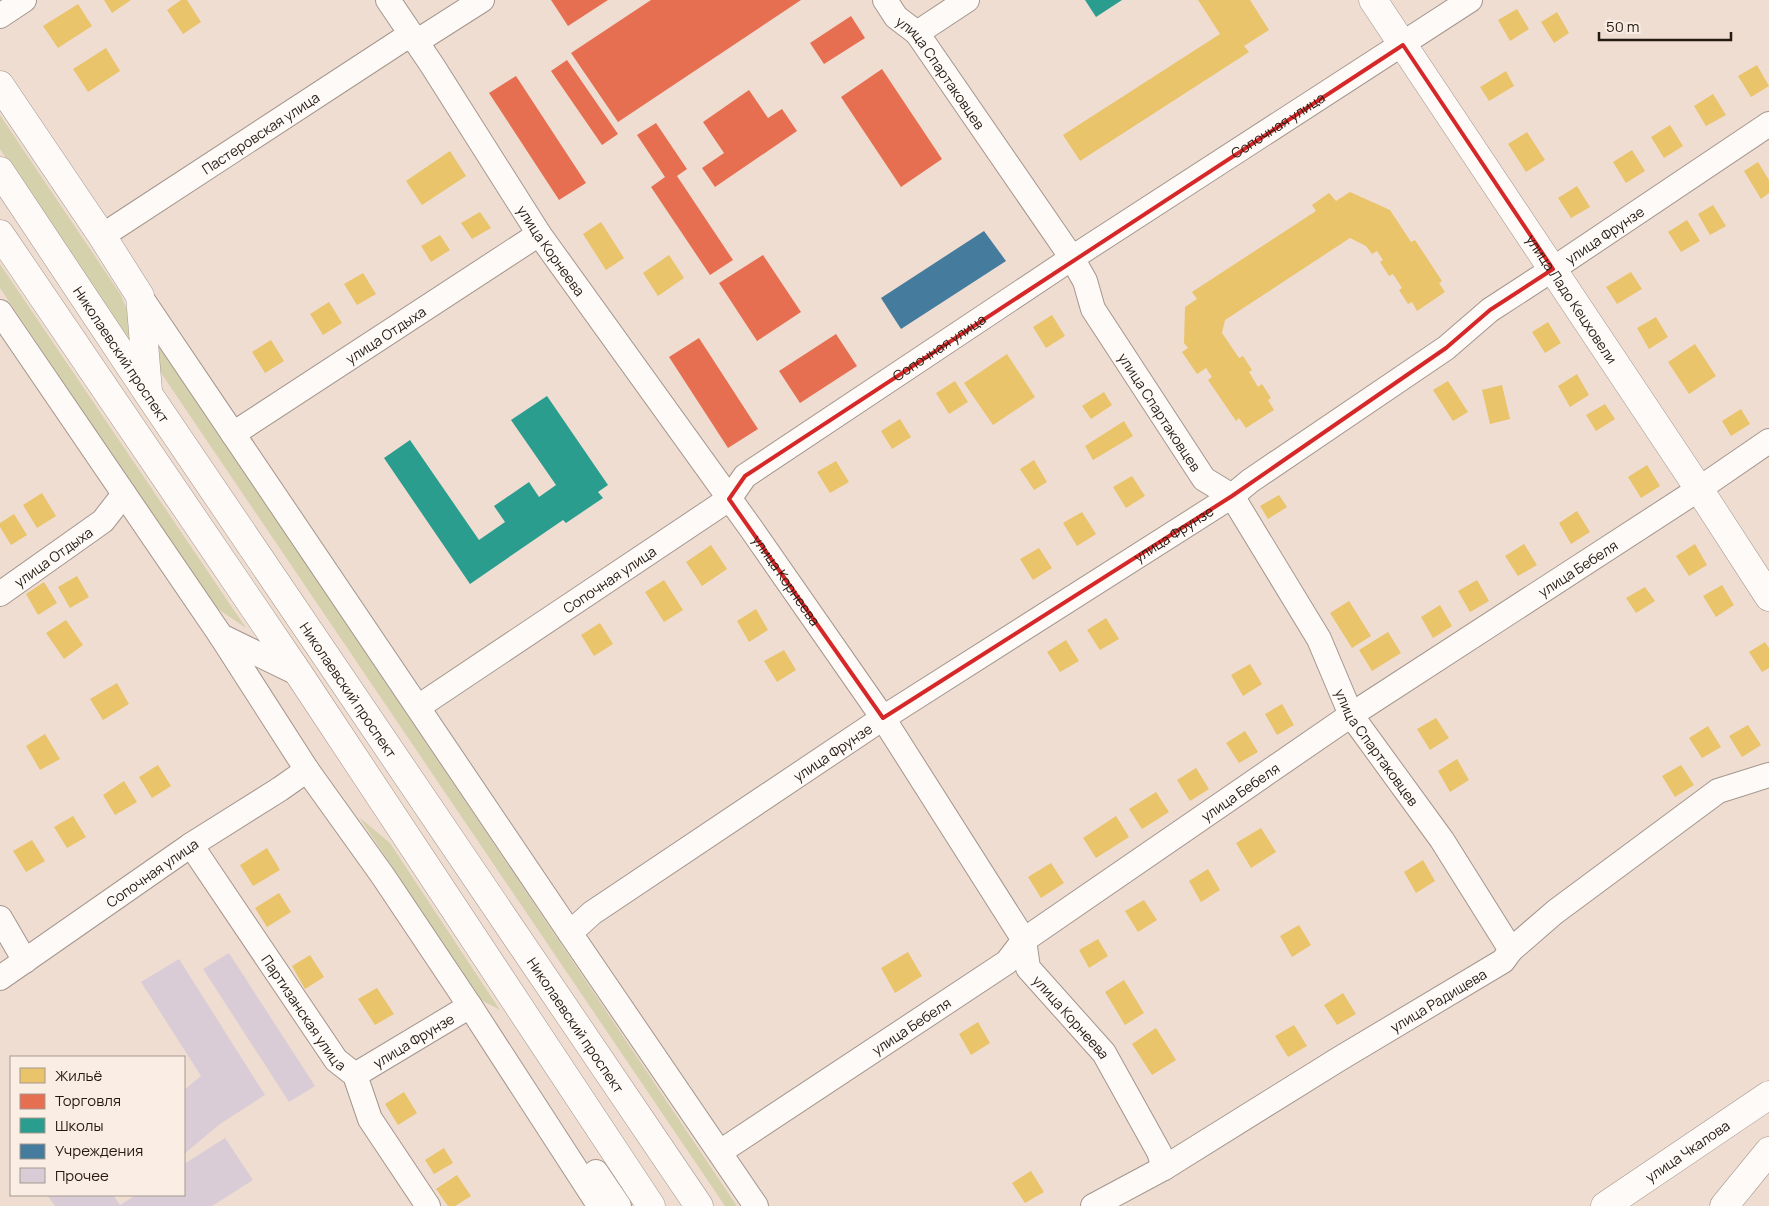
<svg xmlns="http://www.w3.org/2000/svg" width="1769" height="1206" font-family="Manrope,sans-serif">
	<rect width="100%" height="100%" fill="#efddd1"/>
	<path fill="#d6d1ad" d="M0 115 121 295 133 326 131 350 0 149Z
		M0 264 246 628 215 607 0 288Z
		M159 345 737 1206H725L159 370Z
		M359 817 390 843 500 1010 481 1000Z"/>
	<path fill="#e9c46a" d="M104 0H131L112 13Z
		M181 0H187L201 22 183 34 167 10Z
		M1198 0H1250L1269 30 1244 46 1249 52 1080 161 1063 135 1220 34Z
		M78 4 92 26 58 48 43 26Z
		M1517 9 1529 29 1510 41 1498 20Z
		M1557 12 1569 33 1554 43 1541 22Z
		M106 48 120 71 88 92 73 69Z
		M1757 65 1769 86 1751 97 1738 76Z
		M1506 71 1514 86 1489 101 1480 87Z
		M1713 94 1726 115 1706 126 1694 106Z
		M1670 125 1683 146 1664 158 1651 137Z
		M1527 132 1545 160 1526 172 1508 144Z
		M1632 150 1645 171 1626 183 1613 162Z
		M450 151 466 176 422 205 406 181Z
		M1758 162 1769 180V193L1761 199 1744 171Z
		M1577 186 1590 207 1571 218 1558 198Z
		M1350 192 1390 210 1411 242 1415 240 1442 281 1439 283 1445 292 1417 311 1412 302 1408 304 1399 290 1402 288 1393 274 1389 276 1380 262 1383 260 1377 251 1372 254 1366 246 1350 238 1225 320 1222 333 1239 358 1243 356 1252 370 1249 372 1258 387 1262 384 1271 398 1268 400 1274 410 1246 428 1239 418 1236 421 1208 380 1212 377 1206 368 1197 374 1182 352 1188 348 1184 343 1185 307 1197 299 1192 292 1316 211 1312 205 1329 193 1336 201Z
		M1713 205 1726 226 1710 235 1698 214Z
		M480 212 491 228 472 239 461 223Z
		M1687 220 1700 241 1681 252 1668 232Z
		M601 222 624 258 606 270 583 234Z
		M440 235 450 250 431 262 421 246Z
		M669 255 684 278 658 296 643 273Z
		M1631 272 1642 289 1617 304 1606 287Z
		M363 273 376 294 357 305 344 284Z
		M329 302 342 323 323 335 310 314Z
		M1052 315 1065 336 1046 348 1033 327Z
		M1656 317 1668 337 1649 349 1637 328Z
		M1548 322 1561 343 1545 353 1532 332Z
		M271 340 284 361 265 373 252 352Z
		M1695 344 1716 376 1689 394 1668 362Z
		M1007 354 1035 397 993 425 964 383Z
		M1577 374 1589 395 1570 407 1558 386Z
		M955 381 968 402 949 414 936 393Z
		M1448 381 1468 412 1453 421 1433 390Z
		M1502 385 1510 419 1490 424 1482 390Z
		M1104 392 1112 405 1091 419 1082 406Z
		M1605 404 1615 419 1596 431 1586 415Z
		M1741 409 1750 424 1731 436 1722 421Z
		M900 419 911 437 892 449 881 431Z
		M1124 421 1133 436 1093 460 1085 446Z
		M1034 460 1047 482 1034 490 1020 469Z
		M836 461 849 482 830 493 817 472Z
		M1647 465 1660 486 1641 498 1628 477Z
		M1132 476 1145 496 1126 508 1113 487Z
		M42 493 56 516 37 528 23 505Z
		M1279 495 1287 507 1268 519 1260 506Z
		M1577 511 1590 532 1571 544 1559 523Z
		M1082 512 1096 534 1077 546 1063 523Z
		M14 514 27 535 11 545 0 527V523Z
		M1524 544 1537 565 1518 576 1505 556Z
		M1695 544 1707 565 1689 576 1676 556Z
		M711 545 727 569 702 586 686 562Z
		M1039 548 1052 568 1033 580 1020 559Z
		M77 576 89 597 70 608 58 587Z
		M664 580 683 610 664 622 645 592Z
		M1477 580 1489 601 1470 612 1458 591Z
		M44 582 57 603 38 615 26 594Z
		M1722 585 1734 605 1716 617 1703 596Z
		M1645 587 1655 601 1636 613 1626 598Z
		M1349 601 1371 636 1352 648 1330 613Z
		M1440 605 1452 626 1433 638 1421 617Z
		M756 609 768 630 749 642 737 621Z
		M1106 618 1119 639 1100 650 1087 630Z
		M66 620 83 645 64 659 46 633Z
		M600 623 613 644 594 656 581 635Z
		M1388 632 1401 653 1372 671 1359 650Z
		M1066 640 1079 661 1060 672 1047 652Z
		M1765 642 1769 648V668L1762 672 1749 652Z
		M784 650 796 670 777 682 764 661Z
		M1250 664 1262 684 1243 696 1231 675Z
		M117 683 129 704 103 720 90 699Z
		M1282 704 1294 725 1277 735 1265 714Z
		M1436 718 1449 738 1430 750 1417 729Z
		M1748 725 1761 745 1742 757 1729 736Z
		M1708 726 1721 747 1702 758 1689 738Z
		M1245 731 1258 752 1239 763 1226 743Z
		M45 734 60 759 40 770 26 746Z
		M1457 759 1469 780 1450 792 1438 771Z
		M158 765 171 786 152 798 139 777Z
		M1681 765 1694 785 1675 797 1662 776Z
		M1196 768 1209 789 1190 801 1177 780Z
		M124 781 137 802 115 815 103 795Z
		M1156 792 1169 812 1142 829 1129 809Z
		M73 816 86 837 67 848 54 827Z
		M1116 816 1129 837 1096 858 1083 838Z
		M1261 828 1276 852 1251 868 1236 843Z
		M32 840 45 861 26 872 13 851Z
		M267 848 280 870 253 886 240 865Z
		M1423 860 1435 881 1416 893 1404 872Z
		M1051 863 1064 883 1041 898 1028 877Z
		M1208 869 1220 890 1201 902 1189 881Z
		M279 893 291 912 267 927 255 908Z
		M1144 900 1157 920 1138 932 1125 911Z
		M1299 925 1311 945 1292 957 1280 936Z
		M1098 939 1108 956 1089 968 1079 950Z
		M908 952 922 976 895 993 881 968Z
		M310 955 324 977 305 989 292 966Z
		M1124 980 1144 1013 1125 1025 1105 992Z
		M377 988 394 1014 375 1025 358 999Z
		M1343 993 1356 1014 1337 1025 1324 1005Z
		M978 1022 990 1043 971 1055 959 1034Z
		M1294 1025 1307 1046 1288 1057 1275 1036Z
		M1156 1028 1176 1060 1152 1075 1132 1044Z
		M404 1092 417 1113 398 1125 385 1104Z
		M444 1148 453 1163 434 1174 425 1160Z
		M1031 1171 1044 1192 1025 1203 1012 1183Z
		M457 1175 471 1196 455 1206H448L436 1189Z"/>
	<path fill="#e76f51" d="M551 0H608L568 26Z
		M651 0H801L618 122 571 53Z
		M851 16 865 38 824 64 810 43Z
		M567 60 618 134 602 145 551 71Z
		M882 69 942 159 901 187 841 97Z
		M516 76 586 183 559 200 489 93Z
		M749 90 768 118 782 109 797 131 715 187 702 168 724 153 703 122Z
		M656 123 687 169 677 176 733 260 710 275 651 187 665 177 637 135Z
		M763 255 801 312 757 341 719 283Z
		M836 334 857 366 800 403 779 371Z
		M699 338 758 429 728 448 669 357Z"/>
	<path fill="#2a9d8f" d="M1085 0H1122L1096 17Z
		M547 396 608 485 598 492 603 498 566 523 563 520 470 584 384 458 410 440 479 540 505 522 494 506 529 482 539 497 556 485 511 420Z"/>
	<path fill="#457b9d" d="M984 231 1006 261 901 329 881 298Z"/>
	<path fill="#d9ccd6" d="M229 953 315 1086 289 1102 203 969Z
		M179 959 265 1095 220 1124 184 1154V1090L201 1076 141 982Z
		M225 1138 253 1180 212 1206H55L47 1195H113L120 1205 136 1195H184V1164Z"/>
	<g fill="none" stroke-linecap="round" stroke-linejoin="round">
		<g stroke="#a4968d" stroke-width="26">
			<g id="minor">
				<path id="s1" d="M388 0 432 65 539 234 750 527 883 718 1024 940 1028 968 1104 1053 1159 1152 1164 1168"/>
				<path id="s2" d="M885 0 896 17 917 33 1072 258 1085 281 1093 309 1204 479 1232 496 1319 639 1351 715 1442 840 1511 950"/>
				<path d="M0 16 24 0"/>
				<path d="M917 33 967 0"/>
				<path id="s3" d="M102 236 411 34 416 42 482 0"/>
				<path d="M140 296 570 933 756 1206"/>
				<path d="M0 312 221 636 307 770 383 876 470 1006 597 1202V1206"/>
				<path id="s4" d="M233 434 539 234"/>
				<path id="s5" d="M0 594 103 521 124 494"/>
				<path d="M221 636 299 674"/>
				<path id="s6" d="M418 707 729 499 745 476 1072 258 1470 0"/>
				<path id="s7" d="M191 845 336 1060 355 1075 370 1119 428 1206"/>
				<path d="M0 918 25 961"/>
				<path id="s8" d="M570 933 592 913 883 718 1232 496 1250 481 1446 348 1490 310 1553 269 1769 124"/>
				<path id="s9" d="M0 978 191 845 280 789 307 770"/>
				<path id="s10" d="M355 1075 470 1006"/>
				<path id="s11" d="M720 1152 1007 962 1024 940 1351 715 1699 489 1769 441"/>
				<path d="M596 1172 619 1206"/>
				<path id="s12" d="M1093 1206 1164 1168 1339 1059 1503 961 1511 950 1555 912 1718 791 1769 775"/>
			</g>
		</g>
		<g stroke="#a4968d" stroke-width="29">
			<g id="major">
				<path id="s13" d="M1373 0 1699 489 1769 597"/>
				<path d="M0 85 102 236 140 296 148 391"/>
				<path id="s14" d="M0 171 149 395 699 1206"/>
				<path d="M0 234 299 674 651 1206"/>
				<path id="s15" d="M1605 1206 1769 1095"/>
				<path d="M1724 1206 1769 1151"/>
			</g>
		</g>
		<use href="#minor" stroke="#fdfaf8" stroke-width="24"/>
		<use href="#major" stroke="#fdfaf8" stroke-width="28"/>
	</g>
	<path fill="none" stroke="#d62828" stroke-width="4" stroke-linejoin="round" d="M1403 45 1553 269 1490 310 1446 348 1232 496 883 718 729 499 745 476Z"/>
	<g text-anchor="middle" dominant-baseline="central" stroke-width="5" stroke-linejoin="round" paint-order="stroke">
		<g font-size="14" fill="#251a11" stroke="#faede3">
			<text stroke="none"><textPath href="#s2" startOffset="92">улица Спартаковцев</textPath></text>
			<text stroke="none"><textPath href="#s6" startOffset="1040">Сопочная улица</textPath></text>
			<text stroke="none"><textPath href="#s3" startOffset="189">Пастеровская улица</textPath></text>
			<text stroke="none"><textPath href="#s8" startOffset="1249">улица Фрунзе</textPath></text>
			<text stroke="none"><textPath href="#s1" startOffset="299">улица Корнеева</textPath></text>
			<text stroke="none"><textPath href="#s13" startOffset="359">улица Ладо Кецховели</textPath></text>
			<text stroke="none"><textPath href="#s4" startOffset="182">улица Отдыха</textPath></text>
			<text stroke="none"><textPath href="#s6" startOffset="635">Сопочная улица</textPath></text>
			<text stroke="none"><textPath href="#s14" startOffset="220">Николаевский проспект</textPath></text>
			<text stroke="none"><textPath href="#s2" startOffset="498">улица Спартаковцев</textPath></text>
			<text stroke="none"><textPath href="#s8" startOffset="724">улица Фрунзе</textPath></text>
			<text stroke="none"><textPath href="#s5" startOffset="65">улица Отдыха</textPath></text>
			<text stroke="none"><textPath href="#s11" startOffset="1039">улица Бебеля</textPath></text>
			<text stroke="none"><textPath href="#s6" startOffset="230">Сопочная улица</textPath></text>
			<text stroke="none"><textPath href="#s1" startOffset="704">улица Корнеева</textPath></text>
			<text stroke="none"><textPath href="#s14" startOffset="625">Николаевский проспект</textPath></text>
			<text stroke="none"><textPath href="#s2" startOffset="902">улица Спартаковцев</textPath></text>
			<text stroke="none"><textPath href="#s8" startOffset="319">улица Фрунзе</textPath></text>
			<text stroke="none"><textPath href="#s11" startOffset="634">улица Бебеля</textPath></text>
			<text stroke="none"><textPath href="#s9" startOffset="185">Сопочная улица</textPath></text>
			<text stroke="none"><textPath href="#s12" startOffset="402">улица Радищева</textPath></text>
			<text stroke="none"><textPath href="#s7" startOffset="202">Партизанская улица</textPath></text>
			<text stroke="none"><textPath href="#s1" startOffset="1229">улица Корнеева</textPath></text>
			<text stroke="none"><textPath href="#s14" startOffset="1030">Николаевский проспект</textPath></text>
			<text stroke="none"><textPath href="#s11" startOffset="229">улица Бебеля</textPath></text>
			<text stroke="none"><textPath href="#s10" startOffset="68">улица Фрунзе</textPath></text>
			<text stroke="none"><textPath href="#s15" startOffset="99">улица Чкалова</textPath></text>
		</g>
	</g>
	<rect x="10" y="1056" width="175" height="140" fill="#faede3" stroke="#a5998f"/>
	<rect x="20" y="1068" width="25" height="15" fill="#e9c46a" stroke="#a5998f"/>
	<text x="55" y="1081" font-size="15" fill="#251a11">Жильё</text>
	<rect x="20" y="1094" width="25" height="15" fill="#e76f51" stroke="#a5998f"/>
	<text x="55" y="1106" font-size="15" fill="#251a11">Торговля</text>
	<rect x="20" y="1118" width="25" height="15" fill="#2a9d8f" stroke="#a5998f"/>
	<text x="55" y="1131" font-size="15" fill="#251a11">Школы</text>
	<rect x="20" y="1144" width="25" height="15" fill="#457b9d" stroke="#a5998f"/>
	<text x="55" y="1156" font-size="15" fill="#251a11">Учреждения</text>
	<rect x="20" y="1168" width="25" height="15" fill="#d9ccd6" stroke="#a5998f"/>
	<text x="55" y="1181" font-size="15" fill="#251a11">Прочее</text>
	<path d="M1599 32v8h132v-8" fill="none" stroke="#251a11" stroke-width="2.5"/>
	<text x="1606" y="32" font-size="15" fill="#251a11" stroke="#faede3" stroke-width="4" paint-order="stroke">50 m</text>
</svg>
